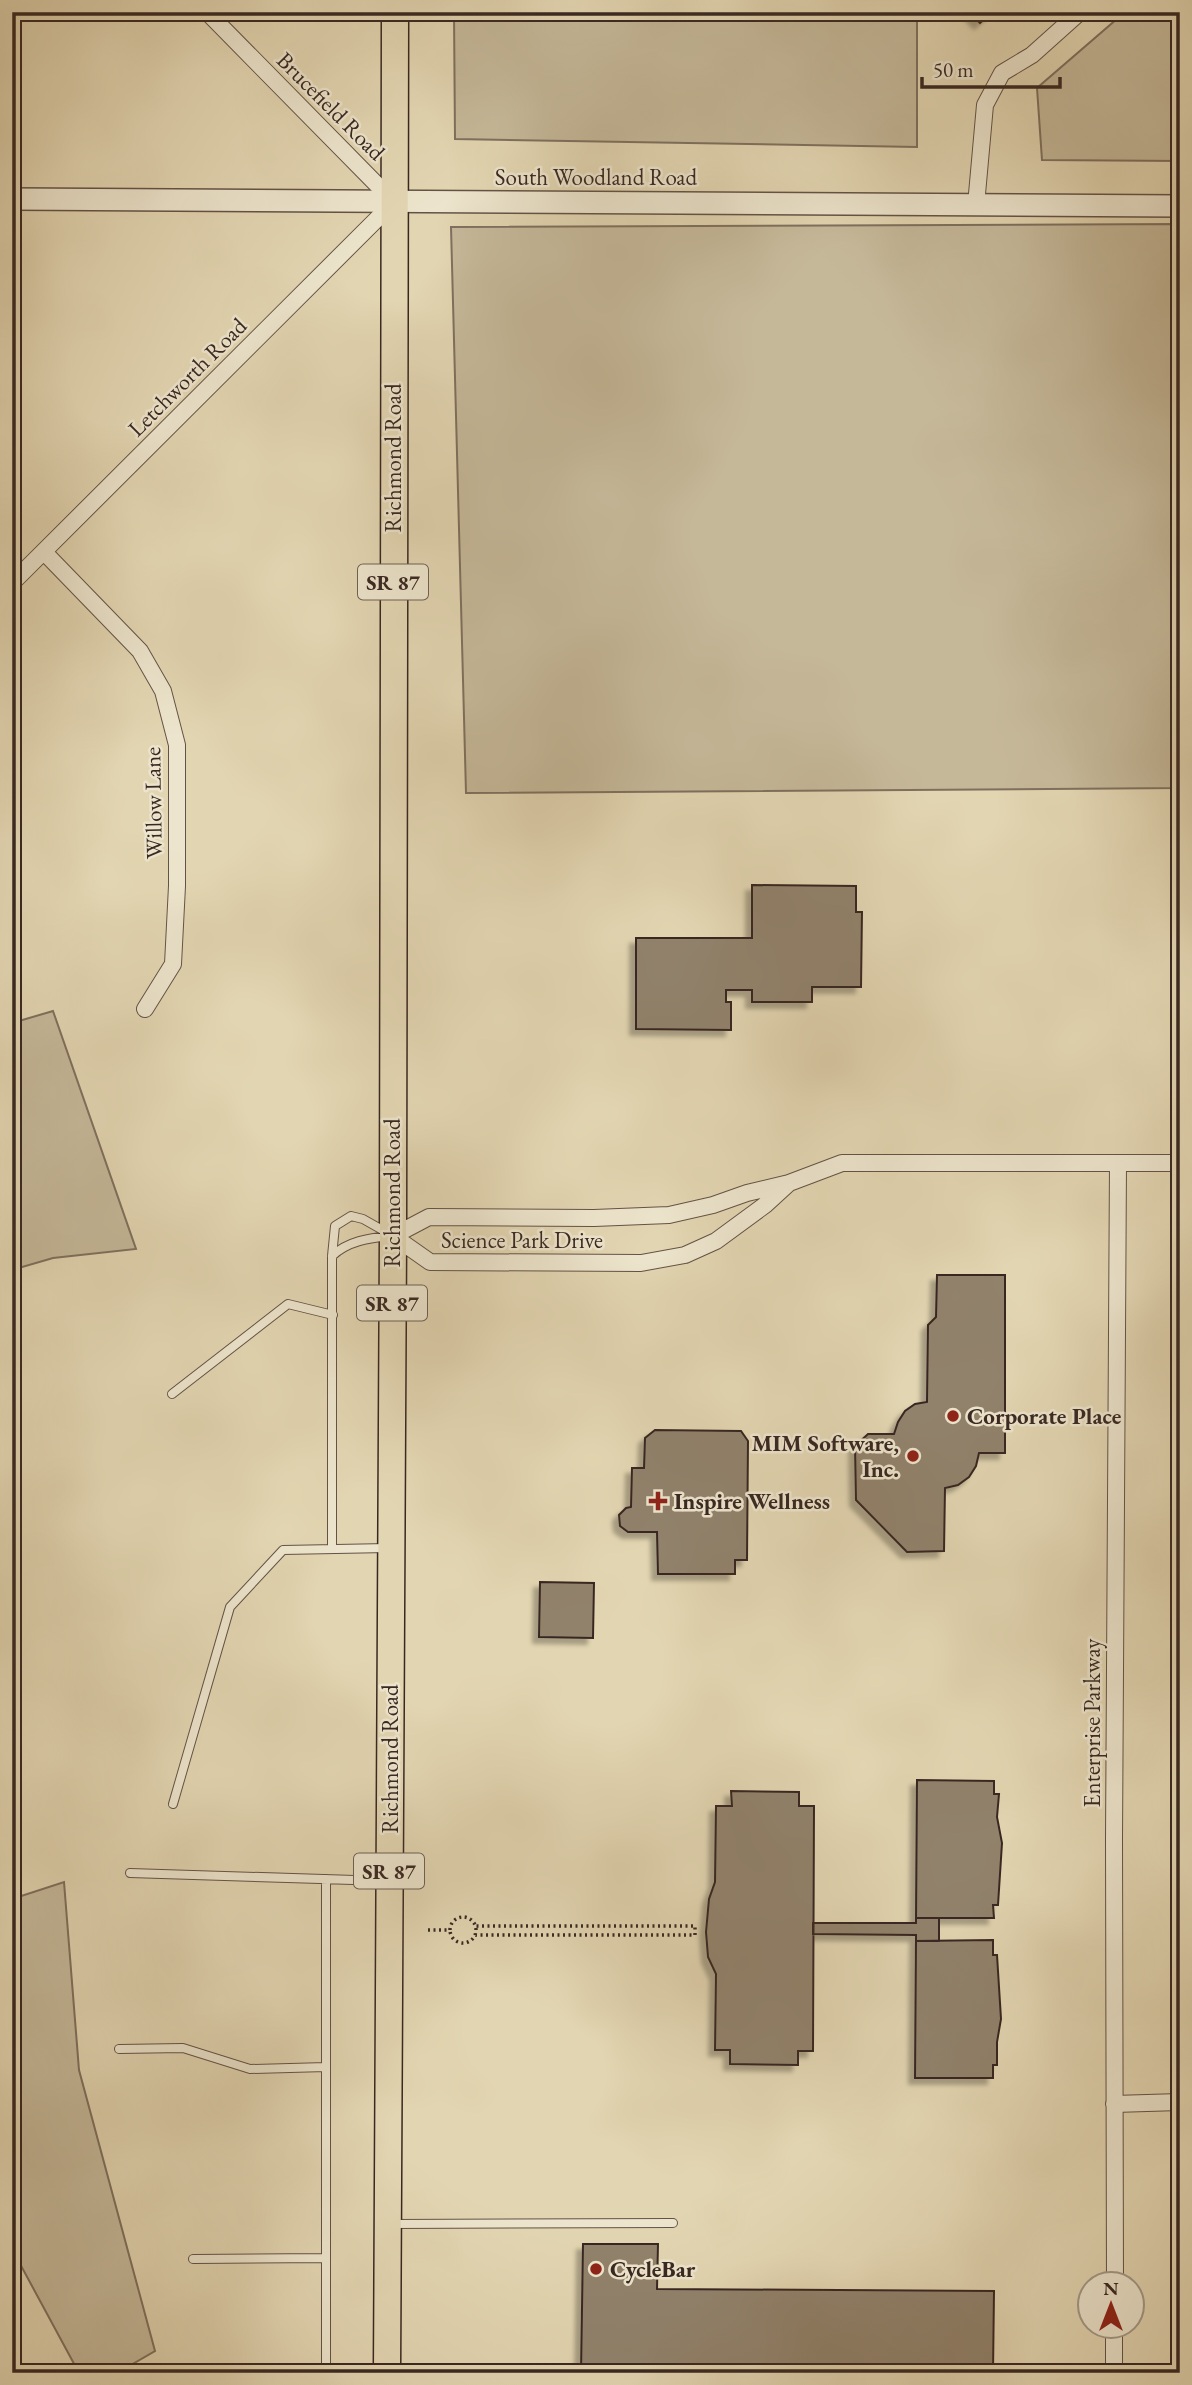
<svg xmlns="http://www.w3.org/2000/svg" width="1192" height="2385" font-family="'EB Garamond',serif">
	<defs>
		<filter id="shadow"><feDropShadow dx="-6" dy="6" stdDeviation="2" flood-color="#0004"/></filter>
	</defs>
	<rect width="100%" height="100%" fill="#e2d5b1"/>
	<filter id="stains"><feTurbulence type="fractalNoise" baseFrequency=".00286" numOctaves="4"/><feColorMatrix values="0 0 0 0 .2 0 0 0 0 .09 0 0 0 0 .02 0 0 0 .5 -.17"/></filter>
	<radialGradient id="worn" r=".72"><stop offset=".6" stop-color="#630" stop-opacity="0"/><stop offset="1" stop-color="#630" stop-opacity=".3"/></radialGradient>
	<path fill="#c5b899" stroke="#7f705e" stroke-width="2" d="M454 12H917V147L455 139Z
		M1125 12H1180V161L1042 160 1037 88Z
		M1180 224V788L466 793 451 227Z
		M53 1011 136 1249 53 1258 12 1270V1023Z
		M64 1882 79 2070 155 2351 117 2373H79L12 2249V1899Z"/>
	<path fill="#91826c" stroke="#392822" stroke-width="2" filter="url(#shadow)" d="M970 12H992L980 23Z
		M752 885 856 886V912H862L861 987H812V1002H752V990H726V1002H731V1030L636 1029V938H752Z
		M937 1275H1005V1453H979L976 1466 969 1477 958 1485 945 1488 944 1551 907 1552 856 1500 855 1446 868 1434H894L898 1422 905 1411 915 1404 927 1402 928 1325 936 1317Z
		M655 1430 741 1431 748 1441 747 1560H735V1574H658L657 1532H628L620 1526 619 1515 626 1508 631 1507 632 1468H644L645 1438Z
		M540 1582 594 1583 593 1638 539 1637Z
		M917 1780 994 1781V1794H999L997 1817 1002 1843 998 1905H993L994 1918H916Z
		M731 1791 799 1792V1806H814L813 2051H798V2065L730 2064V2050H715L716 1974 708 1957 706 1932 709 1899 715 1882 716 1806H732Z
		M916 1918H939V1941H916V1935L813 1934V1923H916Z
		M993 1940V1955H997L1001 2019 997 2042V2065H993V2078H915L916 1941Z
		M583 2244H658L657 2289 994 2291 993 2373H581Z"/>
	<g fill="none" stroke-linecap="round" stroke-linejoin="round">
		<g stroke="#635346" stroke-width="10">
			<path id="service" d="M332 1256C348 1241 369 1238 390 1236
				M172 1394 288 1304 333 1315
				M332 1549V1256L335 1226 351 1216 363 1219 386 1232
				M173 1804 230 1607 283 1550 388 1548
				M130 1873 386 1881
				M326 1879V2373
				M119 2049 183 2048 250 2069 326 2067
				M392 2224 673 2223
				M193 2259 326 2258
				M1051 2370 1052 2373"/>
		</g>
		<g stroke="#635346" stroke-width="18">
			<path id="minor" d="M976 205 985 105 1002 73 1032 55 1080 12
				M44 552 140 651 163 691 177 745V886L173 964 145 1009
				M12 583 394 202 207 12
				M789 1183 765 1205 716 1241 685 1255 641 1263 430 1262 393 1236 429 1217 594 1218 669 1215 713 1205 747 1193 789 1183 842 1163H1180
				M1114 2104 1180 2102
				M1115 2284 1114 1840 1118 1163
				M1114 2373V2326"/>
		</g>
		<g stroke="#635346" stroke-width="24">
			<path id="tertiary" d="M12 199 1180 206"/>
		</g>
		<g stroke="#392822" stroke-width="29">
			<path id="primary" d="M387 2373 393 1236 395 12"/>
		</g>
		<path stroke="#392822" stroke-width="3.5" stroke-dasharray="2 3.5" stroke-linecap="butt" d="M450 1930a13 13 0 1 1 26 0a13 13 0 1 1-26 0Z
			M428 1930H449
			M475 1935H695V1926H475"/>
		<use href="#service" stroke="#ece4cc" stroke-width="8"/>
		<use href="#minor" stroke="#ece4cc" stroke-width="16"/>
		<use href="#tertiary" stroke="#ece4cc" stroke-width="21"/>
		<use href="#primary" stroke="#e2d5b1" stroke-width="26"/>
	</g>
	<g fill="#8f2418" stroke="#ece4cc" stroke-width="2.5">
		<circle cx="953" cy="1416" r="7"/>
		<circle cx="913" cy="1456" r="7"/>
		<path d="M654.5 1490.5h7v7h7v7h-7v7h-7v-7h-7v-7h7z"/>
		<circle cx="596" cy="2269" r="7"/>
	</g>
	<g text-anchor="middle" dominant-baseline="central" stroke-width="5" stroke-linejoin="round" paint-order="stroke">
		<g fill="#ece4cc" stroke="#6f6055" stroke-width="2">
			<rect x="358" y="564.5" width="70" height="35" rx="5"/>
			<rect x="357" y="1285.5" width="70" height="35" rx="5"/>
			<rect x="354" y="1853.5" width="70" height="35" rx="5"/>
		</g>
		<g font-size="21" font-weight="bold" fill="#392822">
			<text x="393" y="582">SR 87</text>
			<text x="392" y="1303">SR 87</text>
			<text x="389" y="1871">SR 87</text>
		</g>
		<g font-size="23" fill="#392822" stroke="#ece4cc">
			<text transform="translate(331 106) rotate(45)">Brucefield Road</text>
			<text x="596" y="177">South Woodland Road</text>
			<text transform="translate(187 377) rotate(-45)">Letchworth Road</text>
			<text transform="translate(393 458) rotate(-90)">Richmond Road</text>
			<text transform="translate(153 803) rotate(-91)">Willow Lane</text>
			<text transform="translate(392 1193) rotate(-90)">Richmond Road</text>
			<text x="522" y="1240">Science Park Drive</text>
			<text transform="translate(1092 1723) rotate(-90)">Enterprise Parkway</text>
			<text transform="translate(390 1759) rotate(-90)">Richmond Road</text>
		</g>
		<g font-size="23" font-weight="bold" fill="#392822" stroke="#ece4cc" text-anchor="start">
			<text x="967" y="1416">Corporate Place</text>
			<text x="899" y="1443" text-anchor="end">MIM Software,<tspan x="899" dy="26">Inc.</tspan></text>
			<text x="674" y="1501">Inspire Wellness</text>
			<text x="610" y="2269">CycleBar</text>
		</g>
	</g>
	<rect width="1192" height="2385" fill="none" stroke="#e2d5b1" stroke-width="42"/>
	<rect x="14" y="14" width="1164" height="2357" fill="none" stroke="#392822" stroke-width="3.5"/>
	<rect x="21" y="21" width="1150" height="2343" fill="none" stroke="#392822" stroke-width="2"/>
	<g transform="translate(1111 2305)"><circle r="33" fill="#ece4cc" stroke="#a49988" stroke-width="2"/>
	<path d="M0-5L12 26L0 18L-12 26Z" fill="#8f2418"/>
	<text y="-10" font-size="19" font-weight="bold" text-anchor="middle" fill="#392822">N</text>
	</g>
	<path d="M922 77v10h138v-10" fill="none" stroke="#392822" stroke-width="3.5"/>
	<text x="933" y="77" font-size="21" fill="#392822" stroke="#ece4cc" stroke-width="5" paint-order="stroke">50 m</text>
	<rect width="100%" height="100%" filter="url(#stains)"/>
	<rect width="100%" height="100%" fill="url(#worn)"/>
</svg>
